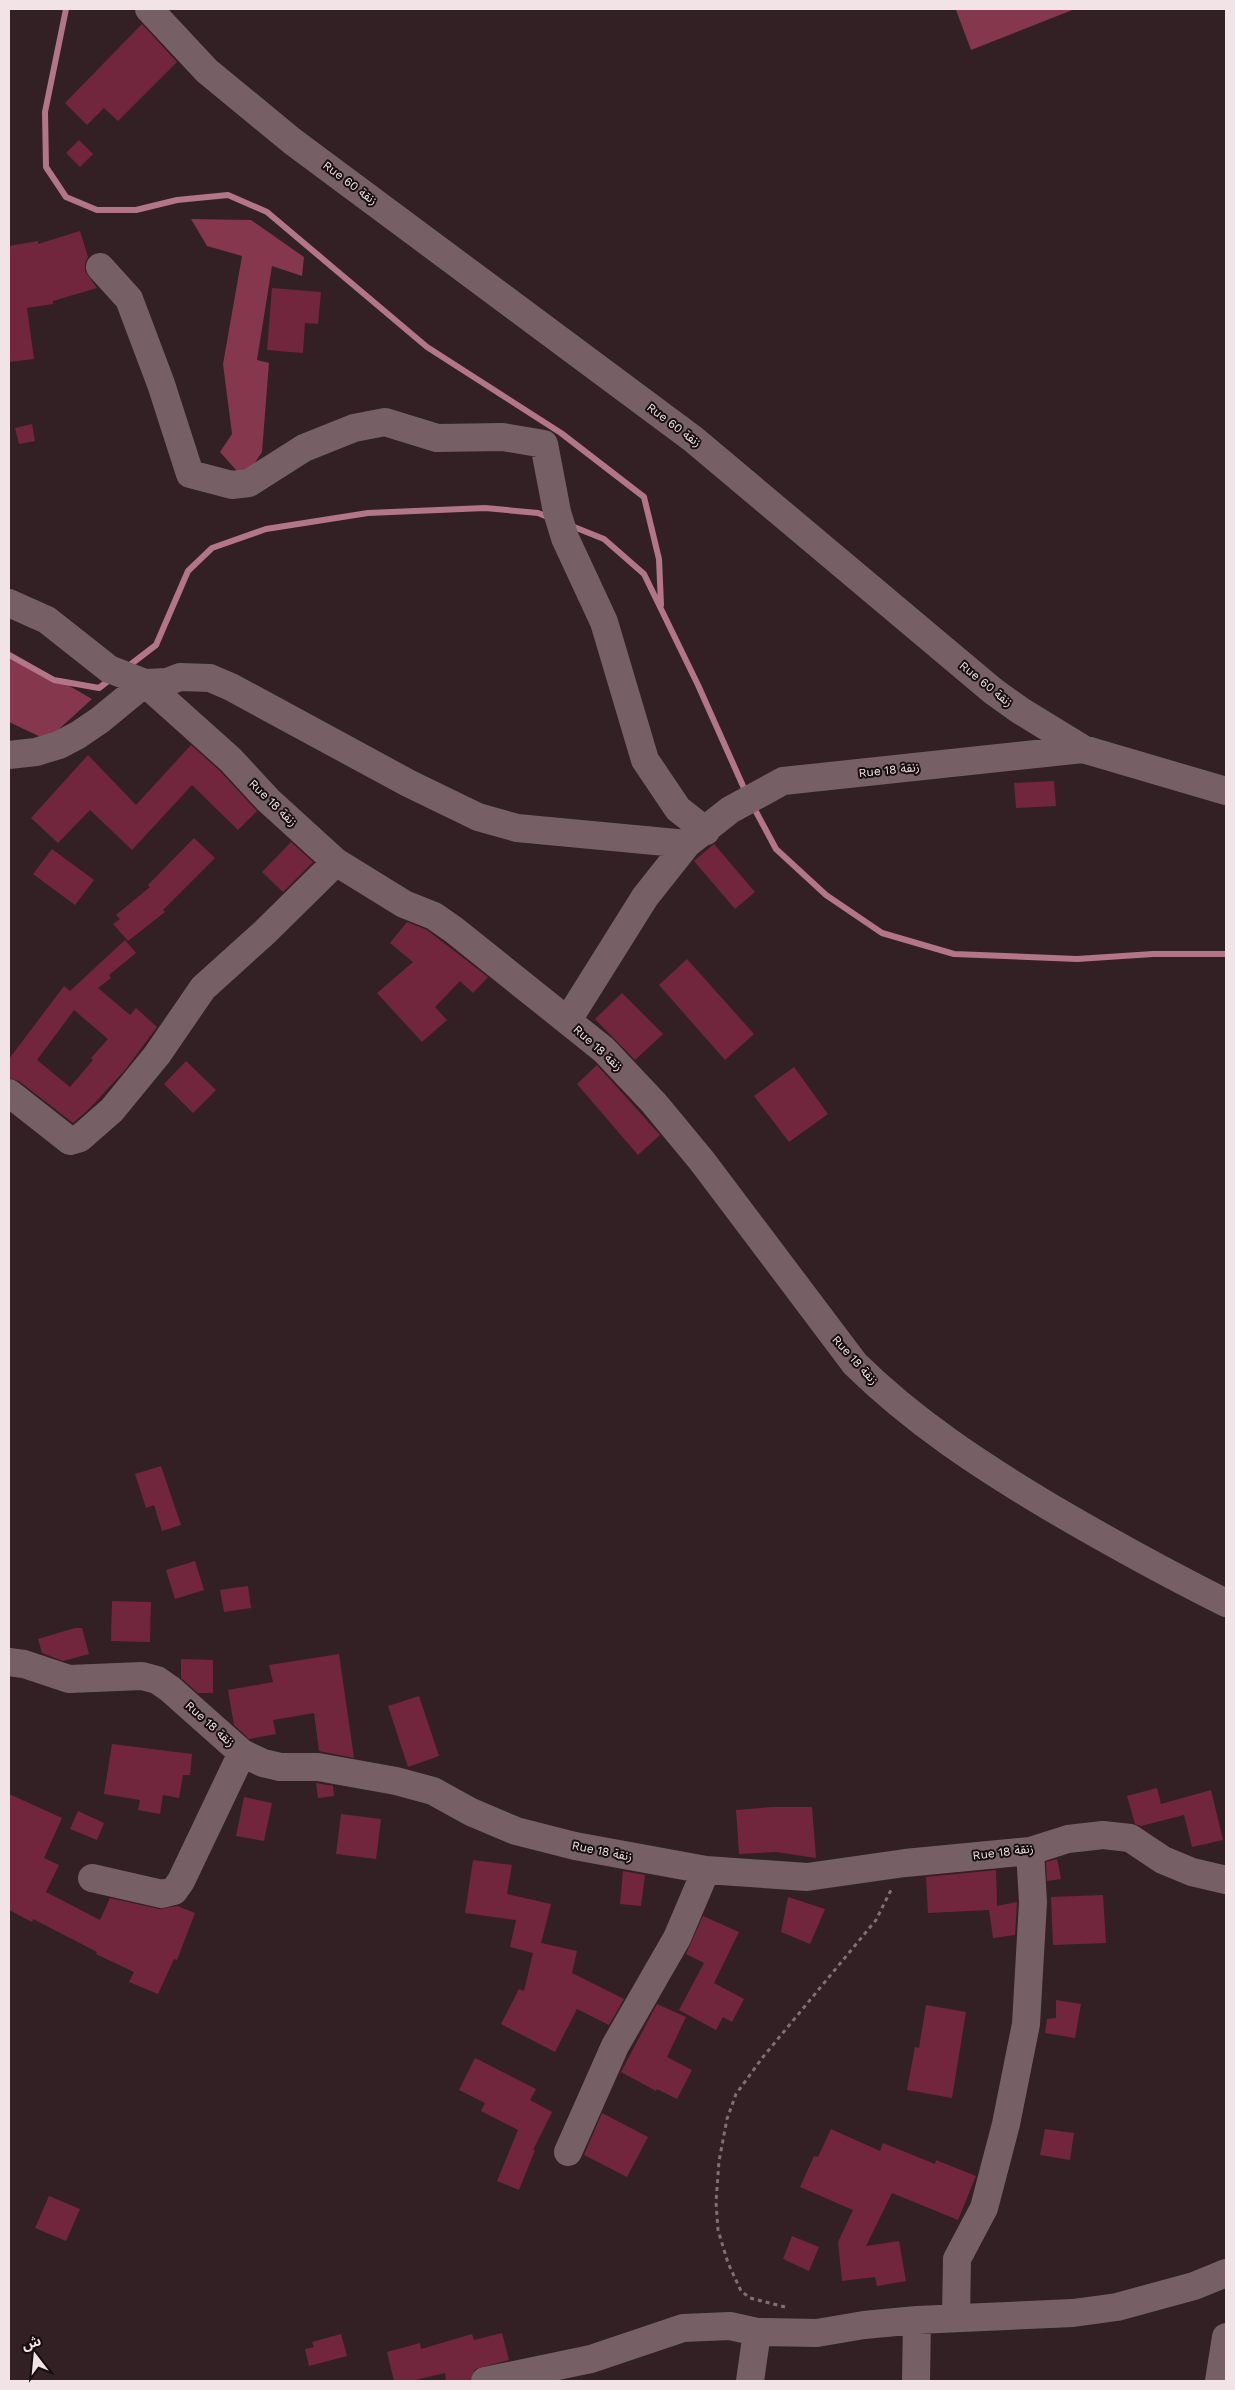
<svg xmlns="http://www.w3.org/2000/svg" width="1235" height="2390" font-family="'Work Sans','Noto Sans Arabic',sans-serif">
	<rect width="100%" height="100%" fill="#332024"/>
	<path fill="#84374d" d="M958 9H1075L971 50 956 10Z
		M191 219 251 220 304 257 302 276 272 266 257 360 269 363 262 452 244 479 220 452 232 434 223 364 242 256 207 246Z
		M9 651 92 699 47 740 9 722Z"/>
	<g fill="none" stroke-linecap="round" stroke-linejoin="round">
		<path stroke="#b27686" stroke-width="6" d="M66 9 45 112 46 167 66 197 97 210H136L177 200 228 195 267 212 427 347 561 433 644 497 659 559 661 605
			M569 525 604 539 644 574 698 685 747 795
			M9 655 54 680 99 688 112 678
			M126 668 156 645 188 571 212 548 266 529 368 513 485 508 538 513 550 518
			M753 806 776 849 826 895 882 933 954 954 1077 959 1153 954H1226"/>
	</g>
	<path fill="#71263d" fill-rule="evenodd" d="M142 24 177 62 118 121 104 108 87 125 65 103Z
		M79 140 93 154 80 167 66 153Z
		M80 231 88 257 85 263V271L97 288 53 301V304L27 308 34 359 9 362V246L38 241V244Z
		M272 288 321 292 318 324 305 323 303 353 267 350Z
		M32 424 35 441 19 444 15 428Z
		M191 745 220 771 257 811 238 830 192 785 132 850 90 810 58 843 31 818 88 755 136 805Z
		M1054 781 1056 806 1016 808 1014 783Z
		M194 838 215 858 163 910 165 912 128 941 113 924 120 919 116 915 150 887 148 885Z
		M291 842 313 862 283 892 262 872Z
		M714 844 755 892 735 909 694 861Z
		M52 849 94 880 75 905 33 874Z
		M407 922 427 930 488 977 473 993 460 981 435 1007 447 1020 422 1042 377 993 413 962 390 943Z
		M125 940 136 953 109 975 111 978 98 988 130 1015 136 1008 157 1027 125 1070 90 1108 73 1123 19 1081 9 1078V1059L64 986 70 991ZM74 1010 108 1039 91 1058 93 1060 70 1087 37 1060Z
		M687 959 754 1034 725 1060 659 985Z
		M622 993 663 1034 635 1060 595 1019Z
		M186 1061 216 1090 193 1113 164 1084Z
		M597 1065 660 1135 638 1155 577 1084Z
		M794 1067 828 1114 789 1142 754 1096Z
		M161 1466 181 1525 162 1531 154 1505 146 1508 135 1474Z
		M195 1561 204 1590 175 1599 166 1570Z
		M248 1586 251 1608 224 1612 220 1590Z
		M112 1601 151 1602 150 1642 111 1641Z
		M75 1628H82L89 1654 63 1661 42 1653 38 1639Z
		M339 1654 354 1758 319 1751 314 1713 273 1720 276 1734 249 1739 234 1725 228 1690 273 1682 269 1665Z
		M181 1659 213 1660V1693H198L181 1678Z
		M419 1696 439 1756 408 1767 388 1706Z
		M112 1744 192 1754 190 1775H183L179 1798 163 1795 160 1814 138 1810 140 1800 104 1794Z
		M316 1783 333 1786 334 1796 318 1798Z
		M1157 1788 1161 1804 1211 1790 1223 1840 1192 1847 1184 1815 1141 1826 1135 1824 1127 1796Z
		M9 1794 62 1818 44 1858 59 1865 46 1892 100 1920 110 1898 159 1909 177 1906 195 1913 177 1960 174 1959 158 1994 129 1982 134 1972 96 1954 97 1952 33 1919 32 1922 9 1910Z
		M244 1797 272 1803 264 1841 236 1836Z
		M772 1807H812L816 1858 776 1852 739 1854 736 1810Z
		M78 1811 104 1823 97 1840 70 1829Z
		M341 1814 381 1819 376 1859 336 1854Z
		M1057 1859 1061 1879 1047 1881 1046 1862Z
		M473 1860 512 1865 507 1894 551 1904 541 1943 577 1951 572 1973 624 1999 609 2025 577 2009 555 2052 501 2024 519 1989 524 1991 533 1953 510 1947 516 1920 465 1913Z
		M996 1870 997 1906 1017 1902 1015 1935 993 1938 989 1910 928 1913 926 1877Z
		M623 1871 645 1875 641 1906 620 1904Z
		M1103 1895 1106 1943 1053 1945 1051 1897Z
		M788 1897 825 1909 810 1944 781 1932Z
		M703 1916 739 1932 714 1983 744 1999 732 2022 723 2017 716 2030 679 2010 704 1963 686 1954Z
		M1056 2000 1081 2004 1075 2038 1045 2033 1047 2019 1056 2018Z
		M657 2004 686 2017 667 2057 692 2070 677 2099 657 2089 656 2091 621 2072Z
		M926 2005 966 2012 952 2098 907 2090 915 2047 919 2048Z
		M475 2058 536 2089 530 2100 552 2112 533 2150H535L519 2190 497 2181 518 2130 481 2111 485 2103 459 2090Z
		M602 2113 648 2137 627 2177 584 2155Z
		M831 2129 880 2151 883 2143 935 2164 936 2160 976 2176 958 2220 892 2193 866 2246 899 2241 906 2281 877 2286 875 2277 842 2281 838 2242 853 2210 800 2187 814 2156 818 2157Z
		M1045 2129 1074 2133 1070 2160 1040 2155Z
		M49 2196 80 2209 66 2241 35 2228Z
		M792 2236 819 2247 809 2271 783 2259Z
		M502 2333 509 2360 475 2369 470 2381H446L445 2373 411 2381H394L387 2352 420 2343 421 2349 472 2334 474 2340Z
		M341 2334 347 2356 309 2366 305 2349 314 2347 312 2342Z"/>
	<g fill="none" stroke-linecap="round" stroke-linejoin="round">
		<path stroke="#817073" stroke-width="3" stroke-dasharray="4 4" stroke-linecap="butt" d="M785 2307 750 2298 741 2291 728 2263 718 2230 716 2202 719 2161 727 2119 736 2094 763 2057 876 1920 892 1888"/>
		<path stroke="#776065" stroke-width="28" d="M149 9 207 71 292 141 693 439 993 691 1021 711 1083 749 1226 791
			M100 267 129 299 161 384 190 474 232 485 249 483 304 448 354 428 385 422 437 438 503 437 544 444 557 512 565 538 604 622 645 760 678 809 706 831
			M9 603 47 620 109 669 145 683 231 760 268 800 336 862 404 904 434 916 454 930 604 1050 654 1103 702 1161 855 1364C914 1422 980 1465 1050 1507 1108 1541 1166 1573 1226 1603
			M9 755 36 752 59 745 78 735 100 720 145 683 167 682 180 677 210 678 231 687 408 783 478 817 517 828 687 844
			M568 1020 645 897 687 844 730 810 783 781 1083 749
			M9 1093 70 1141 80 1138 112 1110 157 1055 203 988 266 931 336 862
			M9 1662 24 1664 69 1679 142 1676 157 1680 170 1689 242 1753 263 1763 280 1767H318L396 1781 433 1791 471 1812 516 1831 575 1846 706 1870 807 1877 905 1863 1030 1851 1068 1839 1103 1835 1130 1838 1163 1860 1192 1872 1226 1880
			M92 1878 162 1894 174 1891 181 1881 242 1753
			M568 2152 615 2046 677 1938 706 1870
			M956 2317 957 2259 984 2208 1006 2124 1026 2024 1033 1902 1030 1851
			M485 2381 591 2359 683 2328 730 2326 757 2332 817 2333 864 2325 917 2320 1073 2313 1117 2307 1194 2286 1226 2273
			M750 2381 757 2332
			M916 2381 917 2320
			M1219 2381 1226 2337"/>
	</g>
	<g text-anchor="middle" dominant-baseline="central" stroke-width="4" stroke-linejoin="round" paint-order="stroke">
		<g font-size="12" fill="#f1e3e6" stroke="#150d0e">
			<text transform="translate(350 183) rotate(37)">Rue 60 زنقة</text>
			<text transform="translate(674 425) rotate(37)">Rue 60 زنقة</text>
			<text transform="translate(986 684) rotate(39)">Rue 60 زنقة</text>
			<text transform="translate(889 770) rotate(-6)">Rue 18 زنقة</text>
			<text transform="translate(273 803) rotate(44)">Rue 18 زنقة</text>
			<text transform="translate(598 1048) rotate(42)">Rue 18 زنقة</text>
			<text transform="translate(855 1360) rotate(48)">Rue 18 زنقة</text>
			<text transform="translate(210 1724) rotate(42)">Rue 18 زنقة</text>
			<text transform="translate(602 1851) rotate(11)">Rue 18 زنقة</text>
			<text transform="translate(1003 1852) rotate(-7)">Rue 18 زنقة</text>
		</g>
	</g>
	<rect width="1235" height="2390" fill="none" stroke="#f1e3e6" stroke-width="20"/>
	<g transform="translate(35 2355) rotate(344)" stroke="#150d0e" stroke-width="4" paint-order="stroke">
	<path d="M0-4L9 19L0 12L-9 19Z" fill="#f1e3e6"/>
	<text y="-8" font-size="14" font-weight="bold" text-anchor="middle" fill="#f1e3e6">ش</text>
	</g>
</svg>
